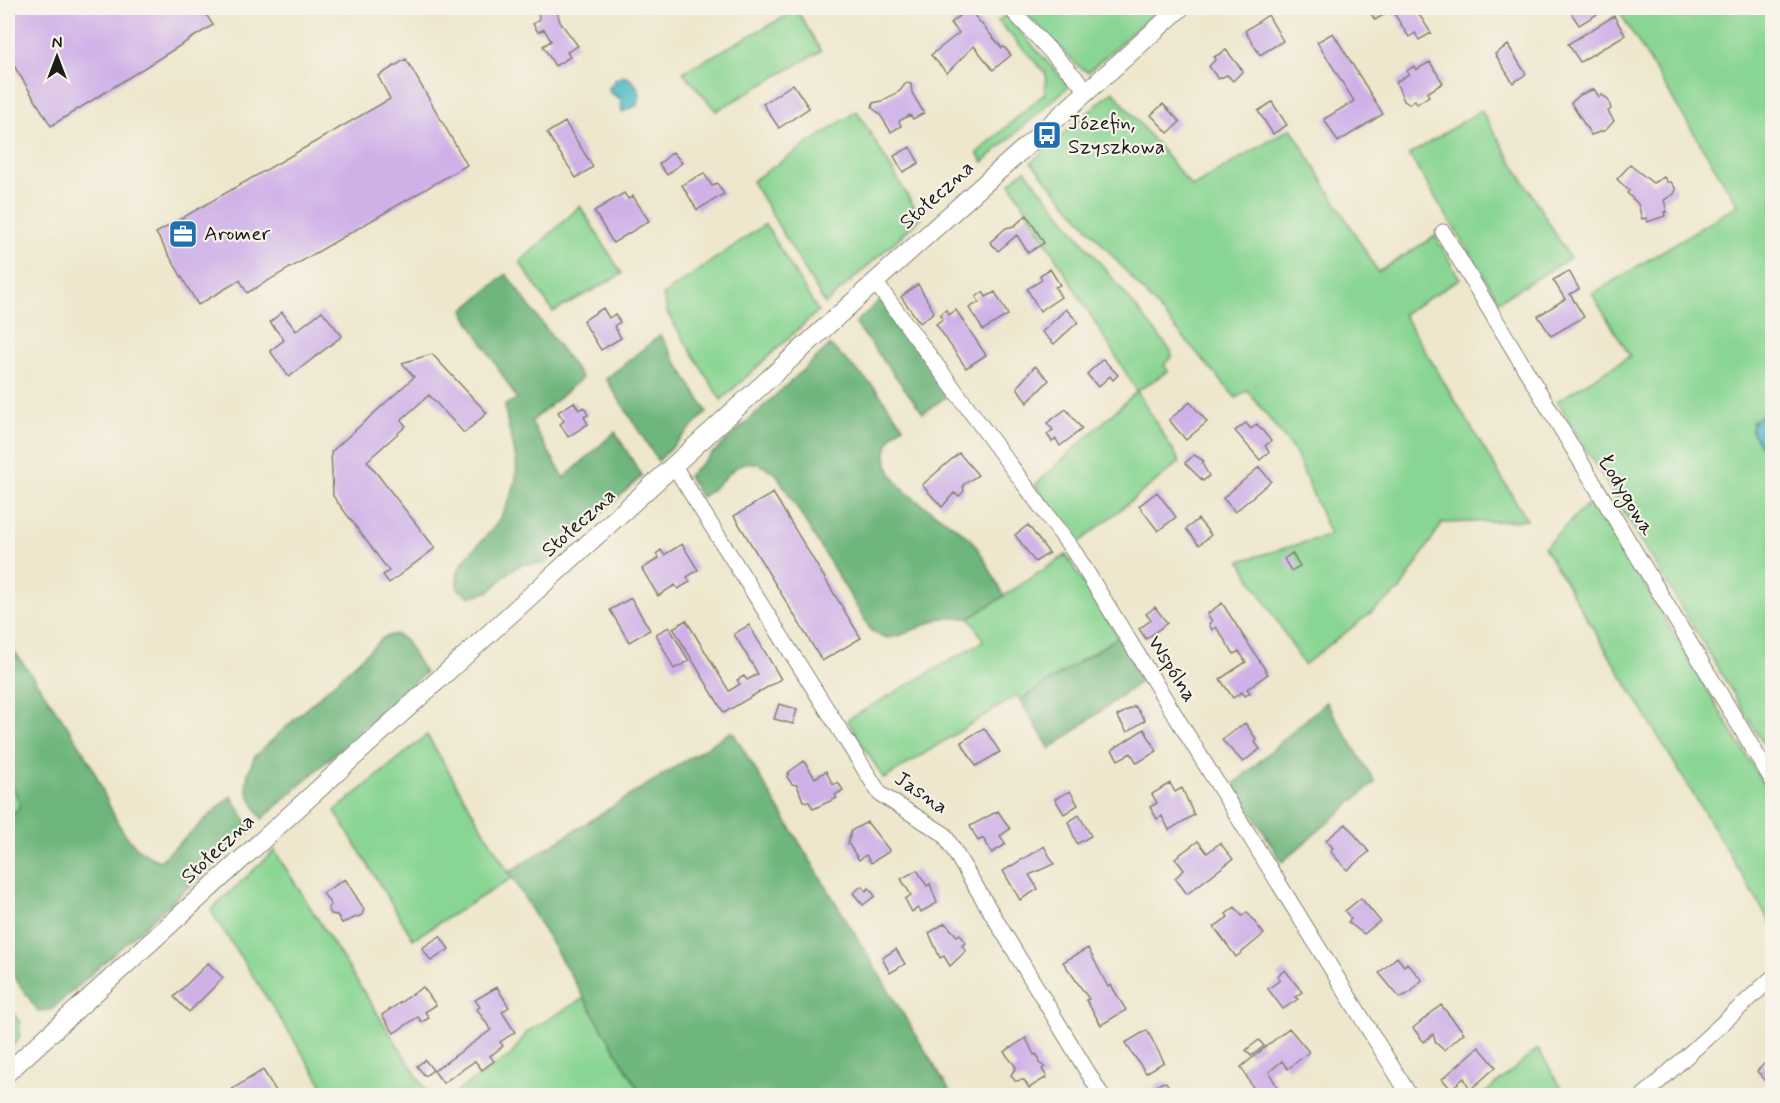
<svg xmlns="http://www.w3.org/2000/svg" width="1780" height="1103" font-family="Mynerve,sans-serif">
	<rect width="100%" height="100%" fill="#f7f3e8"/>
	<filter id="ink" filterUnits="userSpaceOnUse"><feTurbulence type="fractalNoise" baseFrequency=".0167" numOctaves="2"/><feDisplacementMap in="SourceGraphic" scale="12" xChannelSelector="R" yChannelSelector="G"/><feConvolveMatrix kernelMatrix="1 2 1 2 8 2 1 2 1" color-interpolation-filters="sRGB"/></filter>
	<filter id="wash" filterUnits="userSpaceOnUse"><feTurbulence type="fractalNoise" baseFrequency=".008" numOctaves="4" result="noise"/><feDisplacementMap in="SourceGraphic" scale="24" xChannelSelector="R" yChannelSelector="G"/><feGaussianBlur stdDeviation="1.35" result="paint"/><feColorMatrix in="noise" values="0 0 0 0 0 0 0 0 0 0 0 0 0 0 0 0 0 1.4 0 .05"/><feComposite in="paint" operator="in"/></filter>
	<g filter="url(#wash)">
		<rect width="100%" height="100%" fill="#eee7cd"/>
		<path fill="#89d593" stroke="#527858" stroke-width="1.5" d="M1032 8H1159L1088 72 1079 67 1026 13Z
			M1617 8H1772V408L1752 422V432L1772 464V758L1557 401 1630 356 1592 294 1738 205Z
			M797 10 821 51 716 111 683 72Z
			M1005 15 1069 86 983 162 977 153 1045 93 1046 74 998 21Z
			M1113 91 1192 187 1291 128 1378 272 1435 236 1460 279 1403 314 1527 520 1442 523 1400 590 1304 665 1240 561 1330 535 1295 452 1247 390 1236 398 1031 162Z
			M1481 110 1570 258 1499 301 1409 155Z
			M857 111 921 218 825 304 752 181Z
			M1025 170 1171 351 1172 356 1164 365 1168 371 1137 391 1180 462 1077 544 1035 485 1137 391 1010 183Z
			M580 206 622 274 553 312 520 262Z
			M765 224 818 311 721 400 668 314 663 295Z
			M1593 499 1772 798V925L1544 547Z
			M1066 555 1118 637 1020 700 1017 695 884 779 847 720 984 641 970 618Z
			M427 735 512 878 413 939 335 811Z
			M8 779 19 800V809L9 816Z
			M275 850 281 861 429 1095H329L215 917 211 910Z
			M584 998 642 1095 450 1096 511 1055 527 1032Z
			M8 1005 20 1023 19 1039 8 1050Z
			M1538 1049 1566 1095H1483Z"/>
		<path fill="#6eb67d" stroke="#45694c" stroke-width="1.5" d="M506 274 582 378 531 422 564 478 615 432 642 476 545 564H522L511 570 490 591 470 597 458 589C452 563 475 550 490 532 500 520 509 502 514 487 523 459 506 433 505 405L517 399 463 311Z
			M881 299 950 394 923 413 855 323Z
			M660 335 707 412 658 461 606 379Z
			M830 345 875 388 903 426C892 433 886 443 886 456 888 495 947 515 971 540 983 553 995 580 1004 596L970 618H941L899 636 887 638 872 632 777 475C736 443 732 481 701 497L688 476Z
			M395 634 405 640 425 673 262 819C246 790 240 788 255 756L384 637Z
			M1118 637 1145 678 1050 749 1020 700Z
			M8 642C33 679 61 714 84 752 108 790 113 844 160 861L231 796 252 830 51 1010 38 1011 8 968V816L19 809V800L8 779Z
			M1326 702 1375 782 1282 862 1234 784Z
			M732 731 952 1095H642L509 872Z"/>
		<path fill="#4ab8c3" stroke="#336a70" stroke-width="1.5" d="M624 76C636 81 643 92 638 105L622 112 621 99 610 93 609 88 616 79Z
			M1772 408V464L1752 432C1749 419 1763 415 1772 408Z"/>
		<g id="blocks">
			<path fill="#cfb1e8" d="M8 8H202L213 25 51 126 8 56Z
				M538 8H556L560 22 578 46 567 52 570 57 555 66 543 46 551 41 544 29 538 32 533 24 539 20Z
				M968 8 1002 48 1004 47 1011 55 993 70 974 46 947 73 931 55 959 33 951 23Z
				M1370 8H1415L1431 33 1419 40 1415 33 1409 37 1392 10 1375 20 1368 9Z
				M1580 8H1599L1601 12 1579 25 1571 13Z
				M1268 15 1283 41 1260 55 1245 31Z
				M1614 16 1625 35 1580 62 1568 44Z
				M1333 33 1383 114 1338 142 1324 119 1354 101 1317 42Z
				M1508 45 1526 74 1513 83 1495 54Z
				M1226 50 1243 71 1233 81 1227 75 1218 79 1209 66 1216 59 1214 57Z
				M406 59 467 165 247 293 240 280 198 305 156 233 390 99 378 76Z
				M1430 62 1443 83 1427 93 1429 96 1417 104 1415 100 1409 104 1404 101 1396 82 1409 74 1407 71 1414 66 1416 70Z
				M906 83 911 84 912 93 924 113 913 119 910 115 899 121 901 126 891 132 879 113 872 108 873 103 882 101 900 91Z
				M793 84 809 108 779 128 763 104Z
				M1594 89 1599 97 1602 95 1608 99 1611 109 1608 111 1614 121 1606 130 1591 135 1571 103 1580 95Z
				M1272 102 1287 125 1273 134 1258 111Z
				M1163 104 1180 122 1168 133 1151 115Z
				M565 122 593 167 576 178 547 133Z
				M910 147 919 163 903 172 894 156Z
				M673 152 682 163 667 175 659 164Z
				M1630 165 1653 183 1664 177 1667 182H1671L1676 189 1674 194 1664 200 1667 212H1664L1665 216 1647 222 1646 218 1642 219 1638 204 1627 193 1629 191 1617 179Z
				M704 173 712 186 717 183 724 194 697 210 682 185Z
				M624 193 628 199 633 196 649 221 613 243 594 211Z
				M1027 215 1044 243 1028 253 1017 235 998 251 990 242 1006 228 1014 226Z
				M1050 269 1060 285 1055 287 1061 297 1040 311 1027 289 1042 280 1040 275Z
				M1569 271 1579 289 1570 294 1584 317 1551 336 1538 316 1565 299 1553 280Z
				M918 284 934 312 920 323 901 297Z
				M983 292 986 297 995 292 1008 315 983 330 969 308 979 302 976 297Z
				M603 308 609 318 615 314 620 322 614 326 621 338 601 350 583 321Z
				M1066 309 1078 322 1054 344 1042 332Z
				M946 310 949 315 956 310 986 355 966 368 936 324 943 319 940 315Z
				M322 311 342 336 289 377 270 351 284 340 270 322 282 312 296 331Z
				M432 354 487 413 464 433 429 395 401 420 406 426 367 461 435 548 389 583 383 575 389 571 333 496 331 452 414 377 402 363Z
				M1103 359 1118 375 1113 380 1110 376 1098 387 1087 374Z
				M1035 366 1049 380 1027 403 1017 387Z
				M574 402 579 410 584 407 588 415 584 417 588 424 568 437 560 424 564 421 558 412Z
				M1190 402 1207 422 1186 440 1169 420Z
				M1066 409 1082 429 1060 446 1056 439 1052 442 1047 434 1053 430 1047 423Z
				M1246 423 1251 429 1257 424 1271 441 1265 446 1269 452 1260 460 1235 431Z
				M959 453 978 475 963 485 964 491 959 496 954 493 942 507 922 485Z
				M1194 455 1204 461 1202 463 1209 476 1203 481 1185 463Z
				M1259 467 1271 481 1235 512 1223 498Z
				M1157 492 1176 517 1158 531 1139 506Z
				M773 493 861 638 822 661 734 516Z
				M1198 519 1211 535 1199 545 1186 529Z
				M1028 525 1049 553 1035 562 1015 535Z
				M682 544 698 570 687 577 690 582 678 589 675 585 658 596 642 569 659 558 656 554 661 550 664 555Z
				M1292 553 1300 566 1291 571 1284 559Z
				M631 598 650 630 629 642 610 610Z
				M1222 603 1268 674 1247 689 1250 693 1245 696 1242 692 1233 698 1220 679 1246 662 1239 651 1234 654 1216 627 1212 630 1209 624 1212 621 1207 614Z
				M1155 607 1167 623 1146 639 1139 629 1151 620 1146 614Z
				M686 620 729 691 740 684 737 680 744 676 747 680 758 674 734 634 749 625 781 679 724 713 673 628Z
				M669 627 689 661 674 669 656 634Z
				M779 704 797 709 793 724 774 719Z
				M1135 706 1145 720 1127 732 1117 716Z
				M1245 723 1257 740 1255 742 1260 749 1243 762 1222 740Z
				M984 728 1000 752 976 766 961 742Z
				M1144 729 1157 751 1137 763 1131 753 1118 760 1112 750Z
				M804 761 815 778 826 771 833 785 838 782 843 790 835 795 837 798 813 809 809 802 803 801 797 785 792 784 787 777 789 772Z
				M1170 783 1175 792 1182 788 1194 815 1169 830 1162 816 1157 819 1150 807 1157 803 1152 794Z
				M1070 791 1078 805 1064 814 1055 799Z
				M998 811 1010 829 1000 836 1006 844 992 853 983 838 978 841 970 826Z
				M1079 815 1091 836 1077 844 1068 822Z
				M867 822 890 851 871 863 866 855 859 860 848 843 851 831Z
				M1346 824 1369 852 1347 870 1330 851 1333 848 1326 840Z
				M1198 841 1207 853 1220 843 1233 859 1187 894 1175 878 1184 870 1175 858Z
				M1044 846 1054 864 1029 875 1038 889 1020 900 1003 871Z
				M917 870 927 886 930 884 937 903 921 912 918 908 912 912 905 899 911 895 901 879Z
				M345 879 364 909 362 915 342 923 337 915 331 914 328 908 331 905 323 893Z
				M862 886 866 891 869 888 875 896 863 905 853 893Z
				M1361 898 1380 921 1364 934 1348 922 1351 919 1345 911Z
				M1235 907 1242 916 1247 912 1264 934 1236 957 1214 927 1228 917 1226 914Z
				M945 923 957 936 960 934 966 943 962 945 966 951 950 966 944 956 940 958 929 933Z
				M440 936 449 949 431 961 422 948Z
				M1088 948 1108 987 1111 985 1126 1010 1101 1025 1086 1000 1089 999 1063 962Z
				M896 949 905 964 890 973 882 958Z
				M1397 957 1404 966 1407 963 1422 980 1411 992 1400 998 1379 973Z
				M208 963 223 978 189 1012 174 997Z
				M1285 970 1302 992 1295 997 1298 999 1283 1009 1268 989 1280 980 1277 976Z
				M423 987 436 1005 425 1012 429 1018 422 1022 418 1017 394 1033 382 1015Z
				M497 987 509 1007 502 1012 515 1032 500 1042 503 1046 490 1056 494 1061 482 1070 475 1061 443 1083 434 1071 491 1030 477 1009 480 1007 475 1000Z
				M1441 1005 1464 1033 1444 1050 1436 1043 1433 1034 1424 1042 1413 1028Z
				M1289 1028 1309 1052 1288 1069 1282 1061 1269 1072 1282 1096H1258L1241 1067Z
				M1147 1030 1164 1062 1146 1073 1125 1043Z
				M1026 1038 1034 1055 1036 1054 1039 1058V1063L1045 1067 1042 1069 1047 1077 1029 1088 1024 1080 1015 1081 1011 1075 1016 1067 1004 1052Z
				M1259 1040 1264 1046 1251 1056 1246 1050Z
				M1479 1047 1496 1067 1470 1090 1464 1078 1451 1089 1442 1079Z
				M1772 1056V1088L1757 1071Z
				M425 1060 433 1070 425 1076 417 1066Z
				M263 1070 279 1096H221Z
				M1166 1082 1174 1096H1144L1161 1083Z"/>
		</g>
	</g>
	<g filter="url(#ink)">
		<use href="#blocks" fill-opacity="0" stroke="#858274" stroke-width="1.5"/>
		<g fill="none" stroke-linecap="round" stroke-linejoin="round">
			<g stroke="#858274" stroke-width="17">
				<path id="minor" d="M1010 8 1087 90
					M1443 232 1772 780
					M875 282 1075 553 1410 1096
					M674 466 880 794 944 834 1102 1096
					M1643 1096 1772 978"/>
			</g>
			<g stroke="#858274" stroke-width="20">
				<path id="tertiary" d="M8 1072 875 282 1180 8"/>
			</g>
			<use href="#minor" stroke="#fff" stroke-width="15"/>
			<use href="#tertiary" stroke="#fff" stroke-width="18"/>
		</g>
	</g>
	<defs>
		<g id="bus-square" transform="scale(1.5)"><rect x="-9" y="-9" width="18" height="18" rx="4" fill="#1f6fb2" stroke="#f7f3e8"/><path d="M-5-6H5V4H4V6H2V4H-2V6H-4V4H-5ZM-3.5-4V0h7V-4ZM-3.5 1.2v1.5H-2V1.2ZM2 1.2v1.5H3.5V1.2Z" fill="#fff"/></g>
		<g id="office-square" transform="scale(1.5)"><rect x="-9" y="-9" width="18" height="18" rx="4" fill="#1f6fb2" stroke="#f7f3e8"/><path d="M-6-3h4V-5.5h4V-3h4V5H-6ZM-1-4.5V-3h2v-1.5ZM-6 0V1H6V0Z" fill="#fff"/></g>
	</defs>
	<g fill-rule="evenodd">
		<use href="#bus-square" x="1047" y="135"/>
		<use href="#office-square" x="183" y="234"/>
	</g>
	<g text-anchor="middle" dominant-baseline="central" stroke-width="4.5" stroke-linejoin="round" paint-order="stroke">
		<g font-size="21" fill="#1c1c1c" stroke="#f7f3e8" text-anchor="start">
			<text x="1068" y="123">Józefin,<tspan x="1068" dy="24">Szyszkowa</tspan></text>
			<text x="204" y="234">Aromer</text>
		</g>
		<g font-size="21" fill="#1c1c1c" stroke="#f7f3e8">
			<text transform="translate(937 195) rotate(-42)">Stołeczna</text>
			<text transform="translate(1626 495) rotate(59)">Łodygowa</text>
			<text transform="translate(579 523) rotate(-42)">Stołeczna</text>
			<text transform="translate(1172 669) rotate(58)">Wspólna</text>
			<text transform="translate(921 793) rotate(34)">Jasna</text>
			<text transform="translate(218 849) rotate(-43)">Stołeczna</text>
		</g>
	</g>
	<rect width="1780" height="1103" fill="none" stroke="#f7f3e8" stroke-width="30"/>
	<g transform="translate(57 57)" stroke="#f7f3e8" stroke-width="4.5" paint-order="stroke">
	<path d="M0-4.5L10 22L0 15L-10 22Z" fill="#1c1c1c"/>
	<text y="-9" font-size="16" font-weight="bold" text-anchor="middle" fill="#1c1c1c">N</text>
	</g>
</svg>
